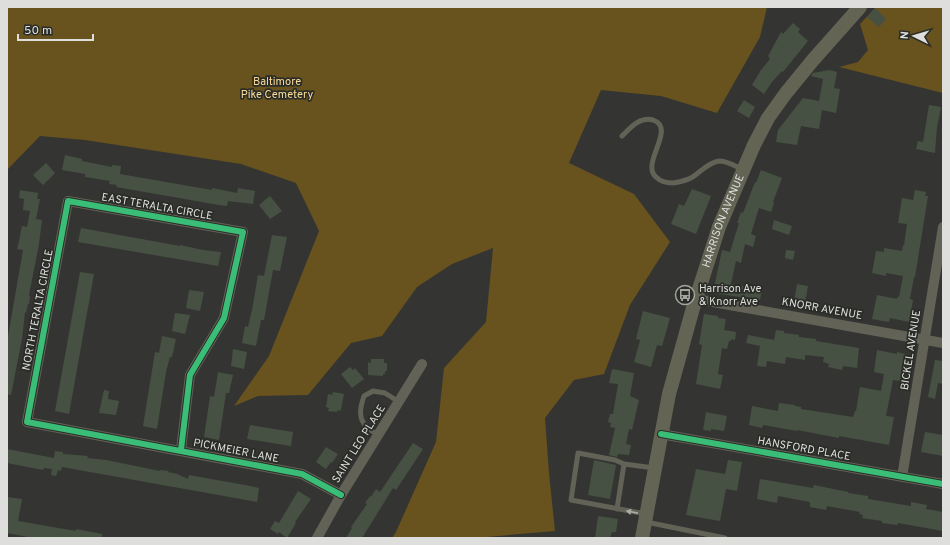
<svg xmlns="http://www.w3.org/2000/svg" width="950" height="545" font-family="Overpass,sans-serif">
	<rect width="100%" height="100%" fill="#343532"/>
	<path fill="#68521e" d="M7 7H767L760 37 717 113 661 96 601 90 569 163 634 194 670 242 630 305 604 374 574 380 545 418 549 473 555 531 475 538H392L396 532 436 442 444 368 486 322 493 248 452 264 417 287 382 336 351 343 308 395 258 396 234 406 269 356 319 231 296 183 241 164 85 140 40 136 7 170Z
		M876 7H943V93L839 67 858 62 868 50 860 24Z"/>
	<path fill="#465143" d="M875 8 886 19 879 27 867 17Z
		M793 23 800 29 798 32 808 41 783 72 782 71 772 82 764 94 752 85 761 70 770 59 768 56 781 32 783 34Z
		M829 70 837 72 834 88 840 89 836 113 822 110 819 129 801 126 797 145 776 142 778 130 803 98 819 101 823 79 811 76 813 73Z
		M744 100 755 107 749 118 737 111Z
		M929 105 941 107 937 127 935 153 916 149 918 141 923 142Z
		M65 155 82 159V161L112 167V165L121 166 120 174 212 190V188L237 193 238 188 255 191 253 204 228 201 227 206 219 205 116 187 117 185 109 184 110 181 85 177V174L62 170Z
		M46 163 55 173 43 185 33 175Z
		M761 170 782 178 773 202 774 203 771 212 759 208 751 234 756 236 753 247 745 244 741 263 736 261 731 284 762 290 760 300 713 293 722 250 730 252 739 223H737L741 212 743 213 755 182 756 183Z
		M692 189 711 196 696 234 671 224 679 204 684 206Z
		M20 190 38 193 37 199H40L36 219 42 220 39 244 29 295 30 296 29 304H28L26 313 25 312 22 339 11 395 7 394V342L23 250 17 249 19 241 22 226 27 227 30 211 23 210 24 199 19 198Z
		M915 190 926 192 925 196H928L915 277H914L910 299 913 300 909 322 890 318 889 322 872 319 877 295 897 299V297H899L903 276 886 273V276L872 273 876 251 884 252V248L902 251 903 245H904L907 224 898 223 902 198 913 200Z
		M270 196 282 211 270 219 259 205Z
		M774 220 792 226 789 235 772 229Z
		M81 228 180 246V245L203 250 221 252 218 266 78 242Z
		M272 235 287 237 280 271 273 270 264 320H261L256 346 242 343 245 326 248 327 252 310 258 275 264 276Z
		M786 250 795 251 793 260 785 258Z
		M80 272 94 274 69 414 55 411Z
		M797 284 808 286 805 303 794 302Z
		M189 290 204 292 200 311 186 308Z
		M643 311 670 318 662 346 657 345 651 367 634 362 640 340 636 339Z
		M175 313 190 315 185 334 172 331Z
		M704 314 718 316V318L726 319 724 330 736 332 735 340 731 339V341H729L727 349 722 348 718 374 723 375 720 389 696 384 702 345 699 344Z
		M776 330 784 331V333L799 335V337L816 339V341L859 348 857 368 843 366 842 370 828 367 829 364 823 362 824 357 805 355V360L786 357 785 364 767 361 766 367 757 366 760 346 746 343 748 335 774 340Z
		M162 336 176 339 172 357H170L166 372 157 429 143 426 155 352 159 353Z
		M233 349 247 352 244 369 231 366Z
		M877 350 897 354V352L905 354 900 381 893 380 886 416 894 417 889 445 839 436V438L797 430V431L763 425 762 428 749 425 752 406 778 411 779 403 795 405V406L801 407V409L853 417 855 411H856L860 387 881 391 884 374 874 372Z
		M371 359H384V363H387V371H385V374H383V376L368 375V362L371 363Z
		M935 360 943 361V384L938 383 935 399 928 397Z
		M350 367 353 370 355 368 364 379 352 388 341 374Z
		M612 369 634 373 630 396 639 400 632 430 629 429 626 444 631 445 629 455 618 454 617 457 609 455 615 428 610 427 611 423 608 422 610 414H613L618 384 609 383Z
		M218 372 233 375 229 393H226L219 440 204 437 210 396 214 397Z
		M104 390 109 391 108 399 119 401 116 415 99 413Z
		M333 392 344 394 341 409 340 411 337 410V412L328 411 329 408 326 407 328 394 332 395Z
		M706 412 727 416 724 431 711 429V431L703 430Z
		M250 425 293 432 291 446 247 439Z
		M925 432 943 435V456L921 452Z
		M413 443 423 449 396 490 393 488 362 538H346L352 528 351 527 367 504 365 503 370 496 371 497 376 489 380 492Z
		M326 447 338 454 332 463 331 462 326 469 316 462Z
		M7 449 54 458 55 451 63 452V454L88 456 87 458 106 460 160 471V470L169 471 168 472 177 474 188 479 189 475 250 486 259 488 257 502 62 467 61 471 58 470 56 476 51 475 52 469 44 468 43 470 7 463Z
		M594 460 616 465 610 499 588 495Z
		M728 460 742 462 737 491 726 489 720 521 686 515 696 469 725 474Z
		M760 479 813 488 814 485 848 492V493L868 496V499L911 506V502L927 505 926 509 943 512V531L898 523 897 525 882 523V521L862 518 863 515 859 514 860 512 827 506 826 510 810 507V502L778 496 777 503 757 499Z
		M298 491 311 499 295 522 296 523 287 538 279 532 278 534 270 529 275 521 279 523Z
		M7 497 22 499 18 521 76 531V529L102 534V538H33L7 533Z
		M598 516 618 519 616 532H612L610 538H595Z"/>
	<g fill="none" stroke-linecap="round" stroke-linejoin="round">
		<path stroke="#626257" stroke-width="5" d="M622 136C630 128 640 116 653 120 677 128 640 164 656 177 660 181 667 183 673 183 679 182 685 181 691 178 699 173 709 162 719 161 727 161 735 166 742 169
			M378 435C360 425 357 416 364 396L373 391 385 393 399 402
			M624 464 615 460 578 453 571 500 646 514
			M617 509 624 464 654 468
			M646 522 725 538"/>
		<path stroke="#626257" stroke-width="10" d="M696 299 943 343
			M661 434 943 484
			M181 450 190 375 224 318 243 232 68 201 27 422 302 474 341 495
			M902 477 943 227
			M317 538 341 495 422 364"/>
		<path stroke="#646455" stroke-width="14" id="s1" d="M642 538 669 394 693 308 719 227 754 145 768 118 786 93 813 60 860 7"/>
		<g stroke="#2a2c27" stroke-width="8">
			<path id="cycleway" d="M661 434 943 484
				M181 450 190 375 224 318 243 232 68 201 27 422 302 474 341 495"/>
		</g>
		<use href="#cycleway" stroke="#3abd76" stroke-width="6"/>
	</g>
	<defs><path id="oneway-solid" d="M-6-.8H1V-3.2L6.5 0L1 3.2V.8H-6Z"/></defs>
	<use fill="#acada7" href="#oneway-solid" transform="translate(632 512) rotate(-169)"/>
	<defs>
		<g id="bus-ring" transform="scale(1)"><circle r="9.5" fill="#2a2c27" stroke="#a2a4a0" stroke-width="1.5"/><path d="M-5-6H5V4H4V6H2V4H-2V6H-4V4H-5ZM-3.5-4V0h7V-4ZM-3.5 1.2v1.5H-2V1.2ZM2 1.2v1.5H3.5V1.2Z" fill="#a2a4a0"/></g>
	</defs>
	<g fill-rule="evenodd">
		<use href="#bus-ring" x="685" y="295"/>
	</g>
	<g text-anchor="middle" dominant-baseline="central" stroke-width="3.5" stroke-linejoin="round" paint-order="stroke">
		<g font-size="11" fill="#fcdb97" stroke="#2a2c27">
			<text x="277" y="82">Baltimore<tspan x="277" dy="13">Pike Cemetery</tspan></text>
		</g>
		<g font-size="11" fill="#dedfdc" stroke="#2a2c27">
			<text transform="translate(157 207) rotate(10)">EAST TERALTA CIRCLE</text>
			<text stroke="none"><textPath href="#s1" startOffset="328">HARRISON AVENUE</textPath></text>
			<text transform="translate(822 309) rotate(10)">KNORR AVENUE</text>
			<text transform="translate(38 310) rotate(-79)">NORTH TERALTA CIRCLE</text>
			<text transform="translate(911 350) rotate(-81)">BICKEL AVENUE</text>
			<text transform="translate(359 444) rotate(-58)">SAINT LEO PLACE</text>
			<text transform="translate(804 449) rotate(10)">HANSFORD PLACE</text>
			<text transform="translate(236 451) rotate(11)">PICKMEIER LANE</text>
		</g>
		<g font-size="11" fill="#dedfdc" stroke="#2a2c27" text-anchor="start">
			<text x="699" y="289">Harrison Ave<tspan x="699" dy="13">&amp; Knorr Ave</tspan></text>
		</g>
	</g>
	<rect width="950" height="545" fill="none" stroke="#dedfdc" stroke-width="16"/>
	<g transform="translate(914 36) rotate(275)" stroke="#2a2c27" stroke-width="3" paint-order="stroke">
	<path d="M0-3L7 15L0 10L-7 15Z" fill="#dedfdc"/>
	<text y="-6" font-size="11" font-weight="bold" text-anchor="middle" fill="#dedfdc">N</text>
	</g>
	<path d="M18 34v6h75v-6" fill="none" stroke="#dedfdc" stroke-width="2"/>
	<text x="24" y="34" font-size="12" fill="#dedfdc" stroke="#2a2c27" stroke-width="3" paint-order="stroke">50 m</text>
</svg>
